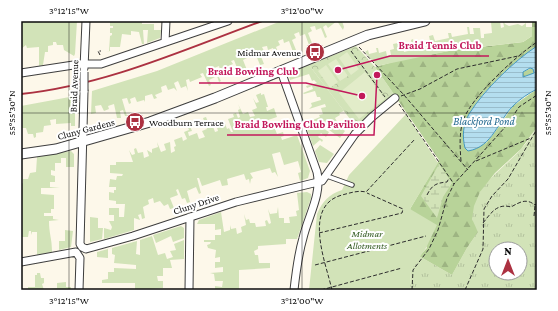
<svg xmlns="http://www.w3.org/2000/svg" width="558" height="311" font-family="'Crimson Pro',serif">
	<defs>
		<pattern id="grass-tufts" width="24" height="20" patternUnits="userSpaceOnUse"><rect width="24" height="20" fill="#d2e3b8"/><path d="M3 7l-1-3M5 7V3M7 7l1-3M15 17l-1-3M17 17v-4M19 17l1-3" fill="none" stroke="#b3c19d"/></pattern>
		<pattern id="forest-firs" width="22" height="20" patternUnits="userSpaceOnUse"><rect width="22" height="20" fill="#b8d399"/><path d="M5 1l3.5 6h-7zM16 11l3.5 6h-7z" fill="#9db482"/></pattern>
		<pattern id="wetland-marsh" width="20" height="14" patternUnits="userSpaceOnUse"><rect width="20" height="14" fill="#d2e3b8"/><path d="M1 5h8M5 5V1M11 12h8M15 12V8" fill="none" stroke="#b3c19d"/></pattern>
		<pattern id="park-crowns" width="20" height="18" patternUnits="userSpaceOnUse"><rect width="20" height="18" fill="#d2e3b8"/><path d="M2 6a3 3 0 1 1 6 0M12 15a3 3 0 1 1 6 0" fill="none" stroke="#b3c19d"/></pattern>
		<pattern id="water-rules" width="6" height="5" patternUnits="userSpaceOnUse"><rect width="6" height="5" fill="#b4deef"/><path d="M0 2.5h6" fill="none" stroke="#99bdcc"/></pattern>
	</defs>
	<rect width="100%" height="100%" fill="#fdf8ea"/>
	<path fill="url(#grass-tufts)" fill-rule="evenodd" d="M537 127V290H410L411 270 419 256 452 275 467 248 478 232C476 228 472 223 472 218 470 190 504 168 520 150 527 143 532 135 537 127ZM496 249H520V273H496Z"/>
	<path fill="url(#forest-firs)" d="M532 21H537V46C512 63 485 88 469 114 463 125 462 136 465 148L486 143 495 132 513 106 537 89V127L521 149 495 173 480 192 474 206 472 219 478 232 467 248 452 275 419 256 427 248 410 209 439 160 375 67 400 60 454 50 523 42 532 36Z
		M532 68 534 72 532 74 523 77V72Z"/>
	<path fill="url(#wetland-marsh)" d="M439 164 452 183 443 197 437 218 421 196Z"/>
	<path fill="url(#park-crowns)" d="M356 46 375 67 394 94 356 127 309 65Z"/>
	<path fill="#d2e3b8" d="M21 21H77L75 54 74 56 64 50 63 45H57L56 42H53V45L48 46V52H45L43 65 39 66V47L27 48 26 45 21 49Z
		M110 21H142V24H154V30H161L160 38 147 43 148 30H143L144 44H142L139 32 131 31V35L122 34 120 47H110V51L106 52 109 51 110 36 112 35V33H110V28H113V26H110Z
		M281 21H342L344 27 343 30 337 21 328 28 326 25 323 27 327 37 325 38 321 28 316 30 315 26 310 27 312 31 308 33 312 43 309 45 305 34 300 36 299 32 294 34 296 38 292 40 296 50 293 52 289 41 284 43 283 39 278 41 280 45 276 47 280 57 277 58 273 48 268 50 267 46 262 47 264 51 260 54 264 64 260 65 256 55 251 57 250 52 246 54 247 58 243 60 247 70 239 73 234 60 231 61 233 64 220 70 219 66 214 68 221 81 219 82 217 76 209 80 211 85 209 86 203 73 200 74 202 77 190 82 189 79 186 80 188 91 186 86 181 88 178 81 174 83 177 91 174 88 168 90 166 85 161 87 162 92 155 95 157 98 154 99 152 94 145 96V102L144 100 137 102 135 97 130 99 131 103 129 104 127 98 122 99 127 116H125L123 110 120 111 121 118H117L114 104 108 106 109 109 104 111 101 105 95 106 96 113 91 114 92 91 157 71Z
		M500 21 501 28 504 27 503 21 505 24 509 26 518 24 522 26 526 23V27H532V36L523 42 454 50 377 66 365 52 368 50 369 54 377 52 376 48H378L379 53 386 51 387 56 391 55 390 50 394 49 393 44 398 43 399 47H403L404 52 408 51V45H412L411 40 413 39 414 45 421 43 422 48H426L425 42 430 41 429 36 433 35 435 41 449 38 448 33H451L452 37 468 34 467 27H469L470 34H474L473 28H480L481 38H484V34L492 33 491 22Z
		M309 65 344 111 339 113 340 115 335 118 340 127 345 131 340 138 325 127 324 129 329 132 326 137 321 133 318 137 323 140 322 142 320 140 313 146 306 126 314 123 313 120 320 117 319 115 323 114 321 108 326 107 325 104 309 109 312 106 311 103 321 100 320 97H317L315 91 304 94 303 93 313 89 312 86 307 88 306 86 317 83 314 80 312 81 309 74 290 80 289 76 293 71Z
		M261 93V95L264 94 268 107H266L267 111 274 108 277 117 268 120 270 125 264 127 265 130 275 129 277 134 283 132 284 136 281 137 282 140 297 135 310 171 308 178 300 181 298 173 301 172 298 161 284 165 280 152 272 154 278 177 275 172 272 173 270 168 250 173 253 178 251 179 250 184 249 179 246 180 244 174 227 179 228 185 222 186 220 180 202 186 199 178H197L201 193 199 194 196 187 187 191 190 202 187 203 185 198 182 199 178 189 176 190 178 195 170 198 174 208 170 209 168 204 164 206 160 201 154 203 153 198 148 200 149 204 143 207 145 218 142 219 141 214 138 215 140 220 134 218V230L104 239V228L111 230 112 227 109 221H114V215H109V208H119V217H124L125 204H116V201L109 200V192L114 193V190H116V187H109L110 179 116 180 117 176H122L123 174 110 173V165H116V162H133L129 150 132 155 135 154 134 149 136 148 138 153 143 152 144 158 149 156 147 150 152 153V149L158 147 157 142 161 152 166 150 164 144 170 142 171 153 175 151 174 147 176 146 174 140 182 137 183 141 187 139 184 132 189 130 187 125 189 124 192 131 188 132 189 136 197 133 199 139 205 137 202 131 207 129 203 118 206 117 208 122 211 121 215 132 218 131 215 121 217 120 218 123 224 121 227 129 229 128 231 132H233L228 119 234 117 233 114 236 113 238 118 240 117 238 110 240 109 238 104 243 114 248 112 250 117 255 116 252 110 257 108 253 98 256 103 259 102 256 95Z
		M75 96V126H71V123L56 124V119L50 120 51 125 44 126 43 132 36 133V137L34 138 33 134H28L26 128H21V106Z
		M406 114 438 163 410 209 437 225 426 248 411 270 410 290H309L317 214C322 202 329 194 342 190L349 175Z
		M320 145 334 154 327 163 319 162 315 151Z
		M71 151 74 154V167H66V158H61V163H55V171L51 170V175L55 176V182H50V187L60 188H41V194L54 195V209H51V213H44V216H53V219L59 220 49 221C49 234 52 238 52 252L37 255V232H32L31 235V231H29L28 237H21V184L23 183V179H28L30 173 36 172 37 157Z
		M307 192 311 194V198L297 239H286V244L258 246V249L254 251 255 255H258L259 263H270V268L239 270V290H215V286L222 287 223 281H215L214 274 210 273 223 272V267L215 268V262H220V257L215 258 216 250 208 248 207 245 210 244 211 242H204V240H215V235H221V229L215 230V224H197L199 220 221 212 224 232 230 230V225L231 229 236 228 237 234 242 232 241 227 246 225 244 214 246 220 249 219 250 223H255L256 227 266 226 265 221 267 220 269 224 271 223 268 209 270 214 277 213 278 207 279 218H284V223H290L289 217 297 216 296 211 299 210 297 193Z
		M90 217 98 218V228H103L102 239 90 242Z
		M181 226 184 228V238L173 242 171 236 156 243 153 235Z
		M65 230 73 231 71 247 59 250V241H65Z
		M152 236 158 255 165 253 167 259 173 257 170 251 176 250 174 244 184 240V259L170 260 172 268H163V276H157L158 281H163V288L135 290V283H102V280L108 279V272H114V268L136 269V265L114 263 115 255 112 254V248L137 241 136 254 140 255V240Z
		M108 249V258L97 257V252Z
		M37 273H40L41 278H44V283L42 284 44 290 57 288V283L66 282V287H71V290H28V287H35V275H37Z"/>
	<path fill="#e2ecc9" d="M347 52 359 69 351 75 339 58Z
		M336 59 348 76 340 81 328 64Z
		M326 65 338 82 330 88 318 71Z
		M365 72 385 99 359 119 339 93Z"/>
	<path fill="url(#water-rules)" stroke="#4298bf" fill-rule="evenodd" d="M537 46V89C529 93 520 99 514 105 498 120 493 147 468 151L465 148C462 136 463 125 469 114 484 90 514 61 537 46ZM530 68 533 69 534 73 523 77V72Z"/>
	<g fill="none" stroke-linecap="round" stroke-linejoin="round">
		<g stroke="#3e3e3e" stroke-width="5.5">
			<path id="service" d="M327 176 352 185"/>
		</g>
		<g stroke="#3e3e3e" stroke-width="9">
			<path id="minor" d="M165 42 166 21
				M84 68 86 21
				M281 71 317 172C322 195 308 216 303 238 298 255 296 272 294 290
				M21 73 80 64H101L228 21
				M84 91 80 244 82 247 86 249 133 236 236 202 322 181 355 134 372 117 395 98
				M21 262 76 252 80 258 79 290
				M189 290 190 217"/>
		</g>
		<g stroke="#3e3e3e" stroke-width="11">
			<path id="tertiary" d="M21 154 56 149 150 122 215 98 368 35 425 21"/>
		</g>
		<path stroke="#2d2d2d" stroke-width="1" stroke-dasharray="4 2" stroke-linecap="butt" d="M359 47 404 95 468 170
			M351 51 385 97
			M100 55 98 51H101
			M401 96 420 89 457 69 518 56
			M399 104 454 184
			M461 161C460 148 459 133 463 121 470 98 517 55 537 42
			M476 161 531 138
			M427 195C432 185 436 183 447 182L449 178
			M534 216 535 206
			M483 223C491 213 497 203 511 207 520 202 526 198 535 205L537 203
			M319 233 402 213 403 209 367 193
			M315 265 426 236
			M321 290 402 268
			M332 290C326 263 302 206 342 195 350 193 358 190 366 192L415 139
			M412 290 413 270 429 249 438 230 447 198 454 184 507 125 519 107 537 95
			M465 290 483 249 484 209 492 196 508 179 537 129"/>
		<use href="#service" stroke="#fff" stroke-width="3.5"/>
		<use href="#minor" stroke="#fff" stroke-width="7"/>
		<use href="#tertiary" stroke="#fff" stroke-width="9"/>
		<path stroke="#ac3141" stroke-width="2" d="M21 94C106 85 183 50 262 21"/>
		<g stroke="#3e3e3e" stroke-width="9" stroke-linecap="butt">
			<path id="minor-bridge" d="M84 91V72"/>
		</g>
		<use href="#minor-bridge" stroke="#fff" stroke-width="7"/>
	</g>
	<path fill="none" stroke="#0b0b0b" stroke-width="1" stroke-opacity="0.45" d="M69 21V290M302 21V290M535 21V290M21 113H537"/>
	<defs>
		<g id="bus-disc" transform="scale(1)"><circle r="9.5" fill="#ac3141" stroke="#fff"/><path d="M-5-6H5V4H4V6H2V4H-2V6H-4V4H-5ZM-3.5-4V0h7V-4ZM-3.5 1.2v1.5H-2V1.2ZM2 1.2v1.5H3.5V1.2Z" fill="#fff"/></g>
	</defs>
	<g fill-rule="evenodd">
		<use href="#bus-disc" x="315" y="52"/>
		<use href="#bus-disc" x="135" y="122"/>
	</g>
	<g text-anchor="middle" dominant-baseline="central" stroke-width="4" stroke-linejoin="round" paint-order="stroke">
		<g font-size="10" fill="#0b0b0b" stroke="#fff" text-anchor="end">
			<text x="301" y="52">Midmar Avenue</text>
			<text x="149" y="122" text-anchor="start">Woodburn Terrace</text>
		</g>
		<g font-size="10" fill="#0b0b0b" stroke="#fff">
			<text transform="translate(74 86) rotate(-88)">Braid Avenue</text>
			<text transform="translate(86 129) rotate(-15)">Cluny Gardens</text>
			<text transform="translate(196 204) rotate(-18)">Cluny Drive</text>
		</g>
		<g font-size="10" font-style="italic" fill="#335b22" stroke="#fff">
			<text x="367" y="233">Midmar<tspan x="367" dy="12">Allotments</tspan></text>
		</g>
		<g font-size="11" font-style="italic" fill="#21688f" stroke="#fff">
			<text x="484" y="121">Blackford Pond</text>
		</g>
	</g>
	<path fill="none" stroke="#c2185b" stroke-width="1.5" d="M338 70L390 56H489M362 96L306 83H199M377 75L374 135H227"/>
	<g fill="#c2185b" stroke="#fff" stroke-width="1.5">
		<circle cx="338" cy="70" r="4"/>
		<circle cx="362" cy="96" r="4"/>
		<circle cx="377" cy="75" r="4"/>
	</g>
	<g font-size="11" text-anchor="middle" font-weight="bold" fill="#c2185b" stroke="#fff" stroke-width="4" stroke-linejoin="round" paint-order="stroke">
		<text x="440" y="49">Braid Tennis Club</text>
		<text x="253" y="75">Braid Bowling Club</text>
		<text x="300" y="128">Braid Bowling Club Pavilion</text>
	</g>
	<rect width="558" height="311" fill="none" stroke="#ffffff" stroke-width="44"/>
	<g transform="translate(508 261)"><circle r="19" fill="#ffffff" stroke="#9d9d9d"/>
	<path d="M0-3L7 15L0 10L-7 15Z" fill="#ac3141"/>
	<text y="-6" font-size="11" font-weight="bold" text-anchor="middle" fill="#0b0b0b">N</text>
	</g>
	<rect x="22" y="22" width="514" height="267" fill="none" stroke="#0b0b0b" stroke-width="1.5"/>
	<g font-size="10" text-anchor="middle" fill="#0b0b0b">
		<text x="69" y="14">3°12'15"W</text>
		<text x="302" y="14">3°12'00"W</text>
		<text transform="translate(11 113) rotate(-90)" y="4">55°55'30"N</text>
		<text transform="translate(547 113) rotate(-90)" y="4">55°55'30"N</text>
		<text x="69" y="304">3°12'15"W</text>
		<text x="302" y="304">3°12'00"W</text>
	</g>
</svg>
